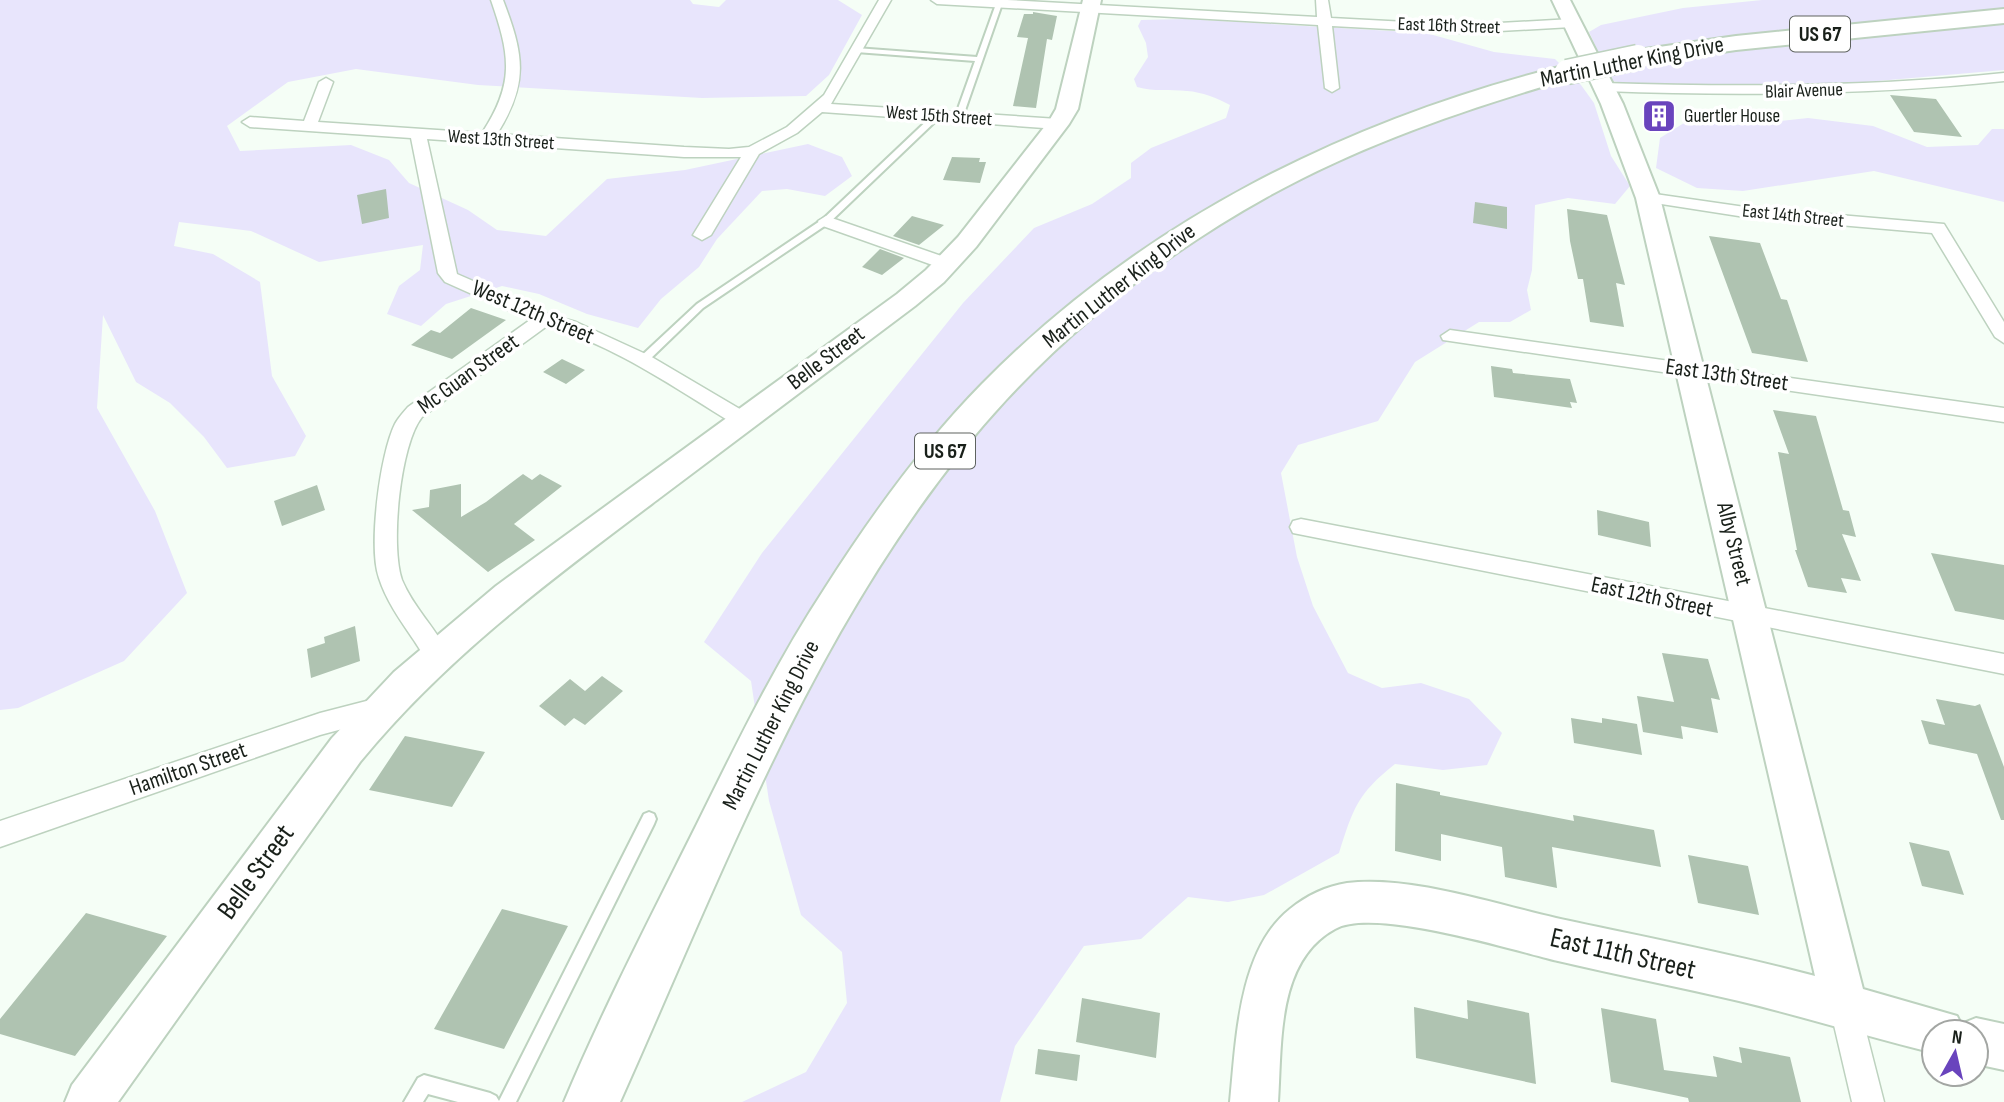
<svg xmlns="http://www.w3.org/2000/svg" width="2004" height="1102" font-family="'Sofia Sans Condensed',sans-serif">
	<rect width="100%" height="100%" fill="#f5fef6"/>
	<path fill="#e8e5fc" d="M0 0H690L693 4 719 7 726 0H838L862 15 829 75 806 96 702 98 478 85 356 69 288 82 227 126 240 151 351 145 389 160 409 183 468 210 497 230 546 236 607 179 685 170 808 144 842 157 852 176 825 196 787 189 762 191 717 239 699 267 661 299 638 328 587 314 539 294 502 286 446 304 421 326 387 314 399 286 420 270 423 245 319 262 251 231 179 222 174 246 213 254 260 282 272 376 306 436 295 456 227 468 204 437 170 403 136 382 103 315 97 408 155 511 187 593 124 661 18 708 0 710Z
		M1762 0H2004V70L1843 84 1637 85 1612 81 1589 32 1601 25 1683 8Z
		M1185 19 1426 33 1494 52 1555 59 1581 85 1594 103 1611 156 1630 186 1615 204 1568 198 1535 205 1532 270 1527 290 1531 310 1510 322H1479L1415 362 1378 421 1298 445 1281 473 1297 557 1313 606 1348 673 1382 688 1421 683 1469 699 1502 733 1487 765 1443 770 1395 764C1357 794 1353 809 1339 853L1264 895 1228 902 1188 897 1141 939 1084 946 1015 1046 1000 1102H742L806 1072 847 1003 842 952 801 915 769 801 751 681 704 642 762 553 963 303 1034 228 1092 204 1131 178V163L1151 148 1226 118 1230 105C1217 98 1202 92 1187 91 1169 89 1155 92 1137 87L1134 79 1148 57 1146 43 1138 26 1141 20Z
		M1808 118 1873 126 1927 147 1978 145 1992 129H2004V202L1874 171 1743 191 1697 188 1656 168 1660 138 1684 123 1744 125Z"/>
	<path fill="#afc3b1" d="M1033 12 1057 16 1052 40 1047 39 1036 108 1013 106 1028 38 1017 37 1024 14H1033Z
		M1890 95 1936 99 1962 137 1914 132Z
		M952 157 980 158 979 162H986L980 183 943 180Z
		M386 189 389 218 362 224 357 195Z
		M1475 202 1507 207V229L1473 223Z
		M1567 209 1607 215 1625 285 1616 283 1624 327 1590 322 1583 279H1578L1570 241Z
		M912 216 944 225 919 245 893 236Z
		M1709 236 1760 243 1781 299 1787 300 1808 362 1752 353Z
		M880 249 904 258 882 275 862 267Z
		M471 308 506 320 452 359 411 345 431 330 440 333Z
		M562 359 585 370 566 384 543 372Z
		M1491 366 1512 369 1513 373 1570 379 1577 403 1570 402 1572 408 1494 397Z
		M1773 410 1816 416 1843 510 1849 511 1856 537 1842 534 1861 581 1841 578 1847 593 1808 587 1795 550H1797L1778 452 1789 454Z
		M523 474 532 480 540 474 562 486 514 524 535 540 488 572 412 510 429 507 430 490 461 484V517L486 502Z
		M317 485 325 510 282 526 274 501Z
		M1597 510 1649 522 1651 547 1598 535Z
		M1931 553 2004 565V620L1955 611Z
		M355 626 360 661 311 678 307 649 325 643 324 637Z
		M1662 653 1708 659 1720 700 1711 698 1718 733 1681 726 1683 739 1643 732 1637 696 1674 702Z
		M602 676 623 691 585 725 574 718 565 726 539 706 570 679 585 691Z
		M1936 699 1975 706 1980 704 2004 767V820H2001L1977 754 1929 744 1921 720 1945 725Z
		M1571 718 1602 723V718L1637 724 1642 755 1574 743Z
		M405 736 485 752 452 807 369 790Z
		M1396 783 1440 792V795L1574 821 1573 815 1654 830 1661 867 1552 847 1557 888 1505 877 1502 847 1441 834V861L1395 851Z
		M1909 842 1949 851 1964 895 1922 886Z
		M1688 855 1748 866 1759 915 1698 903Z
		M502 909 568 926 504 1049 434 1029Z
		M86 913 167 936 75 1056 0 1034V1019Z
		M1082 998 1160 1013 1156 1058 1076 1042Z
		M1467 1000 1529 1013 1536 1084 1416 1058 1414 1007 1468 1019Z
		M1601 1008 1656 1019 1664 1070 1717 1077 1713 1056 1742 1063 1739 1047 1790 1057 1801 1102H1689L1688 1098 1611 1082Z
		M1038 1049 1080 1055 1077 1081 1035 1074Z"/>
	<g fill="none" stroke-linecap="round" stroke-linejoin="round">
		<g stroke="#bdd2bf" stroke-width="4">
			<path id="lane" d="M999 2 1002 4 962 119 955 117 975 61 856 52 852 50 856 48 977 57 996 4Z
				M935 113 942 115 829 223 703 308 647 362H639V358L697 304 823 219Z
				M649 812 654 814 656 819 654 824 516 1102H458L428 1094 423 1102H404L418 1078 424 1075 490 1093 496 1096 499 1101 644 814Z"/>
		</g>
		<g stroke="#bdd2bf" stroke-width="3">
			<path id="street" d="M491 0H503C524 55 529 83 497 134L684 147 729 149 749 147 787 127 824 95 879 0H891L831 104 1058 119 1066 124 1058 129 822 112 797 133 759 154 711 235 702 240 693 235 741 157H684L427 139 457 274 551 315 576 322 650 356 750 415 753 420 750 425H736C676 389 615 345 547 326L422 417C400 444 390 546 402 580 413 607 435 627 448 653L445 660C427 666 422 652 413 639 400 620 386 600 379 578 368 547 380 454 395 424 398 418 403 413 408 407L530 320 445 282 438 273 411 138 250 127 242 122 250 117 304 121 319 82 326 78 333 82 318 122 482 133C515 83 510 55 491 0Z
				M931 0H1007L1317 17 1316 0H1328L1331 18 1464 25 1572 19 1579 23 1572 27 1464 33 1332 26 1339 88 1332 92 1325 88 1318 25 937 4Z
				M2004 73V81C1871 95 1738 96 1604 91L1597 87 1604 83C1738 87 1871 87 2004 73Z
				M1648 193 1745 207 1944 224 2004 322V343L1995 337 1932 233 1745 217 1642 201 1640 198 1642 195Z
				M826 216 953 260 956 264 947 269 941 268 820 225 818 221Z
				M1450 330 2004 408V422L1443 340 1441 336Z
				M1301 519 2004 654V674L1293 533 1290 527 1293 521Z
				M378 698 387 701 391 709 387 717 320 735 0 847V821L320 713Z
				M1845 993 1856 997 1860 1008 1884 1102H1852L1830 1008 1834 997Z"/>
		</g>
		<g stroke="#bdd2bf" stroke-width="4">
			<path id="secondary" d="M1083 0H1101L1078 109 1069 124 976 247 944 282 915 306C831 369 746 433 661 497 553 578 446 657 360 762L118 1102H65L72 1085 332 738 394 672 496 586 897 294 926 270 958 237 1049 121 1056 109Z
				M1552 0H1570L1623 104 1660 198 1863 989 1957 1016 1961 1024 1976 1018 2004 1024V1070L1976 1064V1032H1934V1053C1869 1037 1805 1017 1739 1001 1679 987 1618 975 1558 961 1512 950 1374 907 1335 929 1276 961 1282 1044 1278 1102H1230C1236 1042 1238 950 1290 909 1306 896 1327 886 1347 883 1409 875 1495 904 1556 918 1643 937 1729 953 1815 976L1636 198 1601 104Z"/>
		</g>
		<g stroke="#bdd2bf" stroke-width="4">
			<path id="highway" d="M2004 9V23L1736 50 1638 64 1630 62 1626 57 1630 52 1638 50 1736 36Z
				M1567 65 1575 67 1579 72 1575 77C1469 108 1364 143 1267 197 1170 251 1081 319 1006 400 826 595 727 863 620 1102H564C603 1009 650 918 695 828 735 747 775 664 825 588 871 516 922 445 982 384 1141 222 1348 119 1567 65Z"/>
		</g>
		<use href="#lane" fill="#fff" fill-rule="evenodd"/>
		<use href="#street" fill="#fff" fill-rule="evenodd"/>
		<use href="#secondary" fill="#fff" fill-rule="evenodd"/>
		<use href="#highway" fill="#fff" fill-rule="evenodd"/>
		<g stroke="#bdd2bf" stroke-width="27" stroke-linecap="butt">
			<path id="highway-bridge" d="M1567 72 1638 57"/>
		</g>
		<use href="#highway-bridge" stroke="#fff" stroke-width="24"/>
	</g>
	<defs>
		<g id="building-square" transform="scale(1.75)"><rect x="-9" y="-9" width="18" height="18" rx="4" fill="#6944bd" stroke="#fff"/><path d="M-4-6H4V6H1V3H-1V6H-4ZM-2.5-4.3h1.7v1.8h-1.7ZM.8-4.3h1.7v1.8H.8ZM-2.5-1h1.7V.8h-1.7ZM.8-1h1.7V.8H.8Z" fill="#fff"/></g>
	</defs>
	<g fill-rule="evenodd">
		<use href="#building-square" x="1659" y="116"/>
	</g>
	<g text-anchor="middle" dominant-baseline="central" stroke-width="7" stroke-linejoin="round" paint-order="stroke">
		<g font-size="19" fill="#19201a" stroke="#fff">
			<text transform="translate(1449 26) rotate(2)">East 16th Street</text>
			<text transform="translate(1804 91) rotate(-2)">Blair Avenue</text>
			<text transform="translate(939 116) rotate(4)">West 15th Street</text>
			<text transform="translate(501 140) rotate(4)">West 13th Street</text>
			<text transform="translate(1793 216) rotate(6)">East 14th Street</text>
		</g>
		<g font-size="19" fill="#19201a" stroke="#fff" text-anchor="start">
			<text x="1684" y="116">Guertler House</text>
		</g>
		<g fill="#fff" stroke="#5e635f" stroke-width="2">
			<rect x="1790" y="16.5" width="60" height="35" rx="5"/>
			<rect x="915" y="433.5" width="60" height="35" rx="5"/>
		</g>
		<g font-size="21" font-weight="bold" fill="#19201a">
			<text x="1820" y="34">US 67</text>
			<text x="945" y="451">US 67</text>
		</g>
		<g font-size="23" fill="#19201a" stroke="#fff">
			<text transform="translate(1632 62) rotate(-11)">Martin Luther King Drive</text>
			<text transform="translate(1119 286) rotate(-38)">Martin Luther King Drive</text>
			<text transform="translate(533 312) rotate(23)">West 12th Street</text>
			<text transform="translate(826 358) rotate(-37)">Belle Street</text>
			<text transform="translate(468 374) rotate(-36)">Mc Guan Street</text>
			<text transform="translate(1727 375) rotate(8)">East 13th Street</text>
			<text transform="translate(1734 544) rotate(76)">Alby Street</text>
			<text transform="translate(1652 597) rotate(12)">East 12th Street</text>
			<text transform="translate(771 725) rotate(-63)">Martin Luther King Drive</text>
			<text transform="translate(188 769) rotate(-19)">Hamilton Street</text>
		</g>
		<g font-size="28" fill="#19201a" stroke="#fff">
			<text transform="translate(256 872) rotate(-54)">Belle Street</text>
			<text transform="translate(1623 954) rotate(13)">East 11th Street</text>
		</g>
	</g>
	<g transform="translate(1955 1053) rotate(8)"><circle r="33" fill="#ffffff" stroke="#a3a6a3" stroke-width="2"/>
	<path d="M0-5L12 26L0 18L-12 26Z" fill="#6944bd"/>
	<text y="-10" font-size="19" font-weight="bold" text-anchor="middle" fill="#19201a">N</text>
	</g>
</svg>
